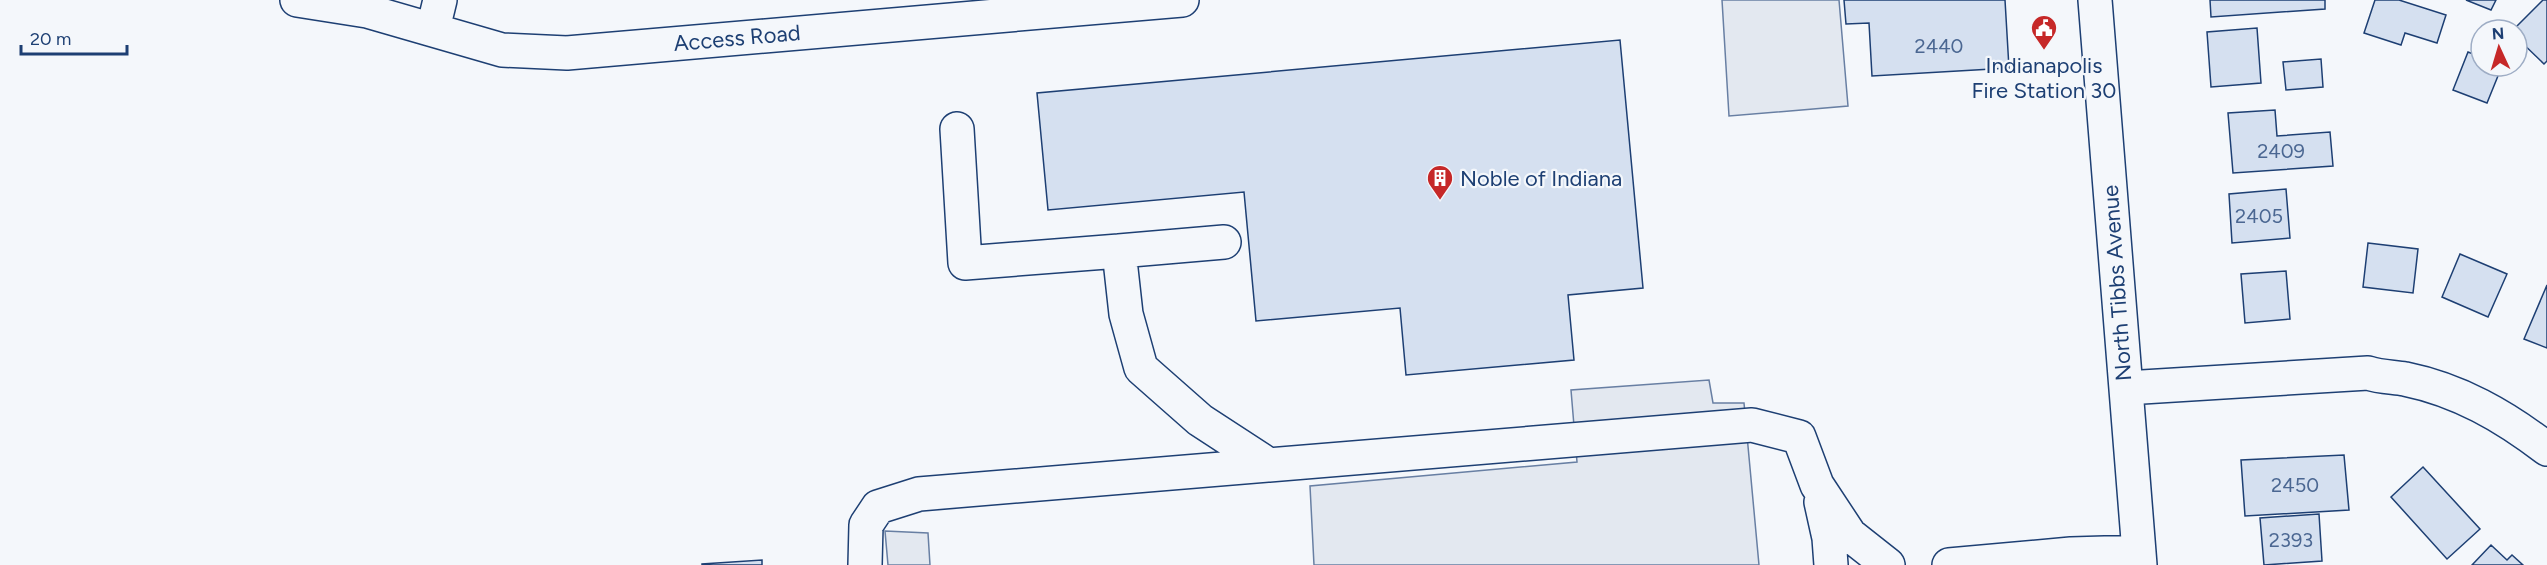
<svg xmlns="http://www.w3.org/2000/svg" width="2547" height="565" font-family="Figtree,sans-serif">
	<rect width="100%" height="100%" fill="#f4f7fb"/>
	<path fill="#e3e8f0" stroke="#687fa3" stroke-width="1.5" d="M1722 0H1839L1848 106 1729 116Z
		M1709 380 1713 403H1744L1759 565H1314L1310 486 1577 462 1571 390Z
		M885 531 928 533 930 565H888Z"/>
	<path fill="#d5e0f0" stroke="#1d3f73" stroke-width="1.5" d="M1844 0H2005L2009 68 1872 76 1869 23 1846 24Z
		M2210 0H2325V9L2211 17Z
		M2375 0H2399L2446 15 2437 43 2405 33 2401 45 2364 33Z
		M2466 0H2496L2491 10Z
		M2543 0H2547V61L2544 64 2517 38V30H2513Z
		M2257 28 2261 83 2211 87 2207 32Z
		M1620 40 1643 288 1568 295 1574 360 1406 375 1400 308 1256 321 1244 192 1048 210 1037 93Z
		M2468 52 2481 57V66H2502L2487 103 2453 90Z
		M2321 59 2323 87 2286 90 2283 62Z
		M2275 110 2277 136 2330 132 2333 166 2233 173 2228 113Z
		M2286 189 2290 238 2232 243 2229 194Z
		M2368 243 2418 249 2413 293 2363 287Z
		M2460 254 2507 274 2488 317 2442 297Z
		M2286 271 2290 319 2245 323 2241 274Z
		M2547 285V348L2524 339Z
		M2344 455 2349 510 2245 516 2241 460Z
		M2423 467 2480 529 2447 559 2391 497Z
		M2319 514 2322 561 2264 565 2260 518Z
		M2491 545 2507 560 2512 555 2523 565H2472Z
		M762 560V565H702V564Z"/>
	<g fill="none" stroke-linecap="round" stroke-linejoin="round">
		<g stroke="#1d3f73" stroke-width="36">
			<path id="minor" d="M297 0 367 11 502 50 567 53 1182 0
				M2095 0 2140 565
				M433 29 440 0
				M957 129 965 263 1119 251 1126 314 1141 368 1200 420 1269 465
				M1119 251 1224 242
				M2126 388 2368 373C2380 377 2393 377 2405 379 2459 390 2504 416 2547 449
				M1821 502 1829 538 1831 565
				M865 565 866 525 878 507 919 494 1752 425 1799 437 1817 485 1850 535 1888 565
				M1949 565 2071 554 2139 552"/>
		</g>
		<use href="#minor" stroke="#f4f7fb" stroke-width="33"/>
	</g>
	<defs>
		<g id="civic-pin" transform="scale(1.35)"><path d="M0 17L-7.5 6A9.5 9.5 0 1 1 7.5 6Z" fill="#c62828" stroke="#f4f7fb"/><path d="M-.6-6.5H3V-4.5H.6V-3L4-1V1h2V6H-6V1h2V-1L-.6-3ZM-1.2 2.5V6h2.4V2.5Z" fill="#fff"/></g>
		<g id="building-pin" transform="scale(1.35)"><path d="M0 17L-7.5 6A9.5 9.5 0 1 1 7.5 6Z" fill="#c62828" stroke="#f4f7fb"/><path d="M-4-6H4V6H1V3H-1V6H-4ZM-2.5-4.3h1.7v1.8h-1.7ZM.8-4.3h1.7v1.8H.8ZM-2.5-1h1.7V.8h-1.7ZM.8-1h1.7V.8H.8Z" fill="#fff"/></g>
	</defs>
	<g fill-rule="evenodd">
		<use href="#civic-pin" x="2044" y="28"/>
		<use href="#building-pin" x="1440" y="178"/>
	</g>
	<g text-anchor="middle" dominant-baseline="central" stroke-width="4.5" stroke-linejoin="round" paint-order="stroke">
		<g font-size="20" fill="#4b6792">
			<text x="1939" y="46">2440</text>
			<text x="2281" y="151">2409</text>
			<text x="2259" y="216">2405</text>
			<text x="2295" y="485">2450</text>
			<text x="2291" y="540">2393</text>
		</g>
		<g font-size="22" fill="#1d3f73" stroke="#f4f7fb">
			<text transform="translate(737 38) rotate(-5)">Access Road</text>
			<text transform="translate(2117 283) rotate(-94)">North Tibbs Avenue</text>
		</g>
		<g font-size="22" fill="#1d3f73" stroke="#f4f7fb">
			<text x="2044" y="65">Indianapolis<tspan x="2044" dy="25">Fire Station 30</tspan></text>
			<text x="1460" y="178" text-anchor="start">Noble of Indiana</text>
		</g>
	</g>
	<g transform="translate(2499 48) rotate(356)"><circle r="28" fill="#f4f7fb" stroke="#9eadc5" stroke-width="1.5"/>
	<path d="M0-4.5L10 22L0 15L-10 22Z" fill="#c62828"/>
	<text y="-9" font-size="16" font-weight="bold" text-anchor="middle" fill="#1d3f73">N</text>
	</g>
	<path d="M21 45v9h106v-9" fill="none" stroke="#1d3f73" stroke-width="3"/>
	<text x="30" y="45" font-size="18" fill="#1d3f73" stroke="#f4f7fb" stroke-width="4.5" paint-order="stroke">20 m</text>
</svg>
